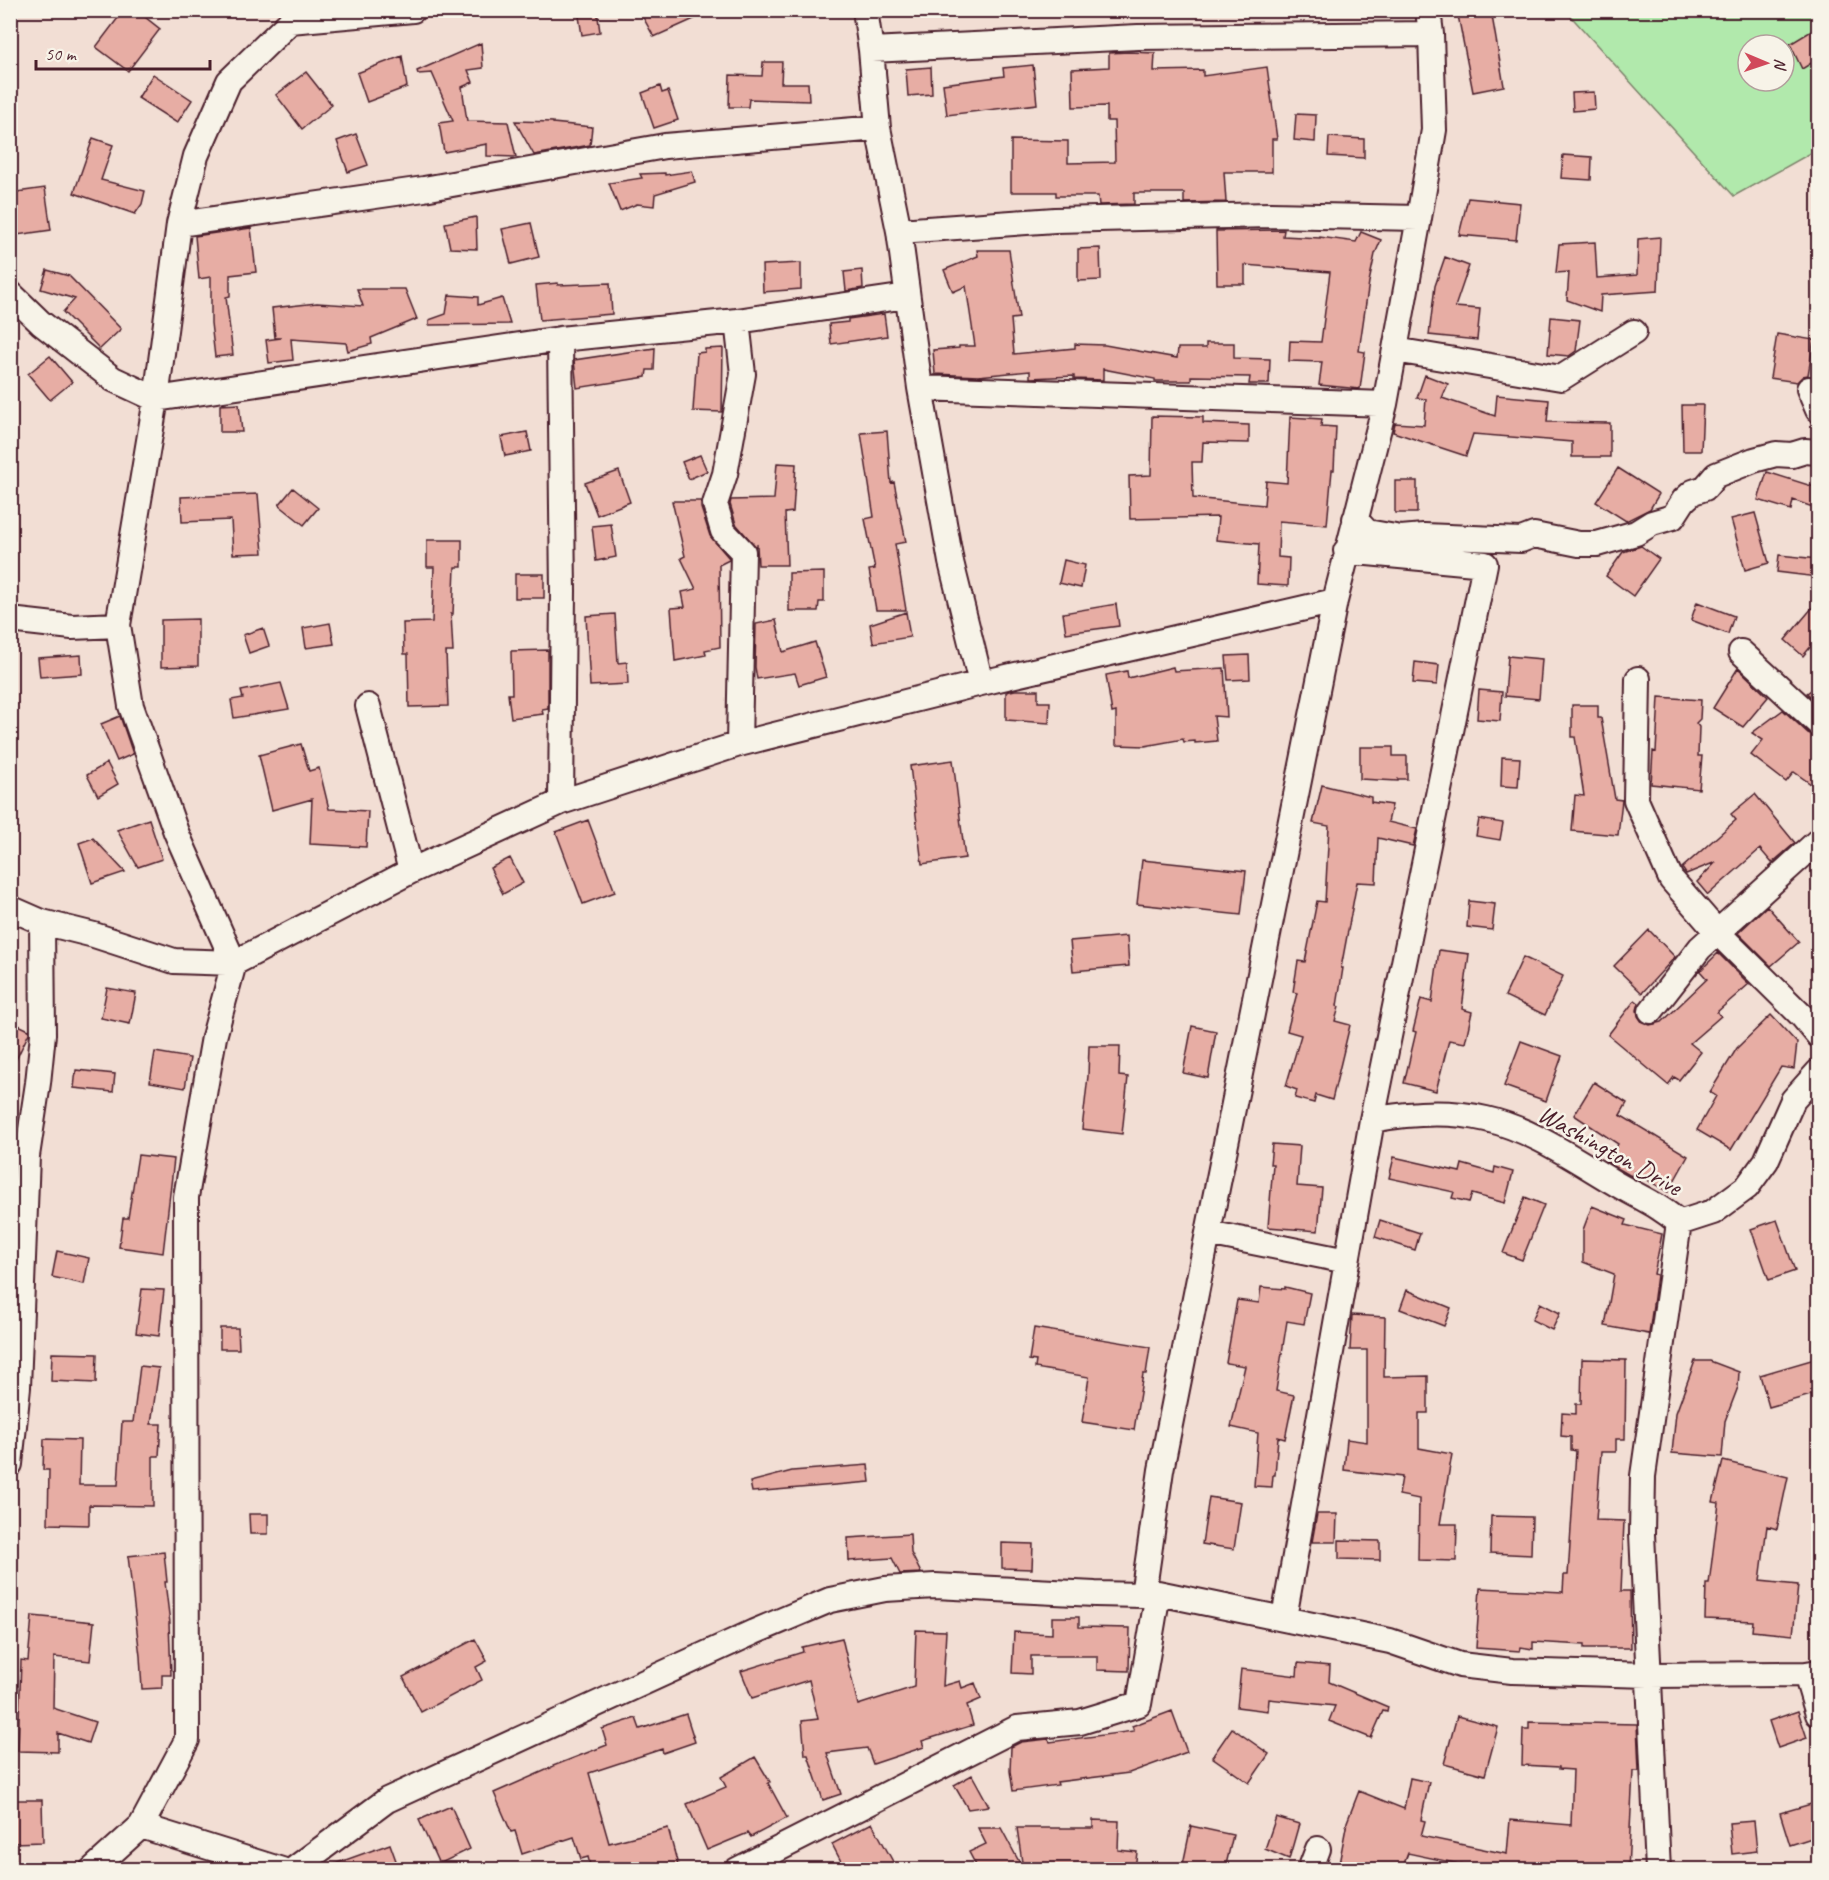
<svg xmlns="http://www.w3.org/2000/svg" width="1829" height="1880" font-family="Caveat,sans-serif">
	<rect width="100%" height="100%" fill="#f2ded4"/>
	<filter id="ink" filterUnits="userSpaceOnUse"><feTurbulence type="fractalNoise" baseFrequency=".0167" numOctaves="2"/><feDisplacementMap in="SourceGraphic" scale="12" xChannelSelector="R" yChannelSelector="G"/><feConvolveMatrix kernelMatrix="1 2 1 2 8 2 1 2 1" color-interpolation-filters="sRGB"/></filter>
	<g filter="url(#ink)">
		<path fill="#b1e9ac" stroke="#7e846c" stroke-width="1.5" fill-rule="evenodd" d="M1566 11H1818V149L1734 196ZM1748 45H1784V81H1748Z"/>
		<path fill="#e7ada4" stroke="#4a1f2b" stroke-width="1.5" d="M124 10H136L160 29 128 71 96 47Z
			M578 10H597L600 32 582 35Z
			M639 10H714L654 37Z
			M1457 10H1491L1504 86 1473 92Z
			M1818 27V59L1802 69 1790 44Z
			M481 43 483 68 468 70 473 82 462 87 467 121 508 122 516 157 487 156V144L444 152 439 123 453 121 432 73 418 74 417 71Z
			M1128 52 1155 53 1154 71 1203 70V76L1267 67 1277 139H1272V172H1224L1226 202 1184 203V193H1134V204L1099 205 1098 196H1056V192H1011V140L1068 141V163L1115 162 1114 121H1107V106L1073 107 1072 69 1109 67V53Z
			M402 56 407 87 367 102 357 73Z
			M763 62H782L781 83H808L809 101 749 99 748 107H729L730 75 762 76Z
			M1033 65 1037 104 947 115 943 84 1004 76 1003 68Z
			M931 67 932 94 908 96 906 69Z
			M306 72 332 105 302 129 276 95Z
			M153 74 192 100 177 123 138 98Z
			M660 86 662 93 668 91 678 120 654 128 642 93Z
			M1594 92 1595 109 1573 111 1572 93Z
			M1296 114 1316 115 1315 142 1294 140Z
			M515 121 553 122V123L592 127 590 145 534 155Z
			M356 134 368 165 348 172 337 141Z
			M1329 137 1364 139V158L1328 156Z
			M93 138 113 145 101 180 145 191 142 204 135 214 74 193Z
			M1563 155 1592 157 1591 180 1561 178Z
			M692 171 695 182 655 194 654 206 637 204 620 211 609 183 642 178 640 174 665 173V175Z
			M45 188 51 230 10 236V193Z
			M1468 198 1520 203 1516 240 1459 235Z
			M476 217 477 249 450 248 445 223Z
			M531 223 539 257 511 264 502 229Z
			M251 228 256 272 230 275V296L226 297 233 355 215 357 211 323V277L199 279 195 236Z
			M1284 230 1283 236 1320 238V237L1356 242 1361 232 1381 240 1375 254 1369 282 1359 351 1365 352 1360 389 1319 385 1322 362 1289 361 1290 341 1321 342 1330 272 1245 265V284H1217L1216 231Z
			M1660 237 1658 291 1601 295 1600 312 1567 300 1569 272 1556 273 1559 244 1595 242 1597 278 1637 275 1638 239Z
			M1100 248 1101 280 1078 281V249Z
			M977 250H1009L1019 318 1011 319 1014 354 1075 348V344L1105 345 1177 358 1178 348H1206V343H1234V358L1270 359 1269 384H1249L1250 377 1191 376V381H1155V379L1103 369V380L1074 379V376L1030 378V371L978 376 935 374 933 350 959 348V346H975L966 286 953 292 944 270 978 256Z
			M1445 257 1469 266 1455 307 1480 309 1477 340 1429 335 1435 286Z
			M801 263V289L763 292 762 265Z
			M47 270 69 276 121 329 100 349 63 312 75 299 41 289Z
			M862 270 863 288 846 291 844 272Z
			M558 283V285L610 283 612 314 540 320 536 285Z
			M357 289H405L417 319 371 338 372 344 348 351 346 343 291 339 293 360 269 363 266 340 281 338H275L272 308 317 303 363 306Z
			M449 295 478 297V305L502 298 510 324 429 325V320L446 314Z
			M884 314 887 336 831 344 829 324 848 322V319Z
			M1551 317 1580 320 1576 351 1569 356 1548 354Z
			M1777 334 1814 340 1808 375 1803 376 1797 382 1770 378Z
			M655 348 654 370H647L646 377 577 388 574 360Z
			M723 348 722 412 693 411 697 353 705 352V349Z
			M50 356 72 382 50 400 28 374Z
			M1425 375 1448 384 1442 398 1495 416 1497 395 1549 400 1547 422 1610 423V457H1572V442L1473 434 1466 456 1393 432 1395 423 1424 425 1426 399 1417 398Z
			M239 404 242 432H220V405Z
			M1682 405H1703L1701 451H1683Z
			M1152 416 1203 417V423L1249 425V443L1203 442 1202 462H1192L1193 498 1264 505 1266 481 1287 483 1290 417 1322 419 1321 426 1336 427 1334 470H1332L1327 525 1279 521 1278 557 1289 558 1288 586 1257 584 1259 544 1216 540 1218 517 1130 519 1129 476 1151 475Z
			M887 431 891 483 894 482 906 542 895 544 906 610H876L869 570 875 569 865 519 874 517 861 433Z
			M527 432 531 451 505 456 501 437Z
			M700 455 707 471 689 479 682 462Z
			M777 463 796 464 793 512 785 513 787 565H758L757 545 755 546 736 524 730 504 731 500 774 499Z
			M1618 468 1659 494 1650 509 1626 521 1596 502Z
			M619 471 630 502 597 515 585 483Z
			M1767 472 1818 488V509L1793 500 1791 510 1758 500Z
			M1395 481H1417V513H1395Z
			M293 488 318 508 304 525 279 505Z
			M258 494 263 553 233 554 231 520 182 522 181 497Z
			M672 501H701V508L710 536 729 558V560L719 565 720 647 705 650 706 655 675 661 671 608 685 607 682 592 696 589 681 558 685 556Z
			M1755 513 1769 563 1745 570 1731 519Z
			M611 524 616 557 596 561 592 526Z
			M427 540H462V567H455L453 614H451L453 652H446L448 706 409 707 408 654H404L403 623 432 622 434 567H427Z
			M1641 546 1659 559 1633 596 1606 576 1623 552Z
			M1779 555 1818 559 1817 577 1777 572Z
			M1064 560 1085 565 1081 588 1059 583Z
			M824 572V602H819L818 611H789V573Z
			M515 574H544V598H515Z
			M1818 601V638L1803 656 1785 640Z
			M1697 602 1734 616 1728 634 1691 620Z
			M1116 604 1119 626 1066 633 1063 613Z
			M906 612 910 637 873 643 870 624Z
			M615 614 618 663 627 662 628 684 590 686 586 616Z
			M198 619V666L161 667V620Z
			M776 620 783 652 815 642 826 677 799 685 795 673 757 679 755 667 756 624Z
			M330 623 334 644 306 648 303 628Z
			M263 628 269 646 249 653 243 635Z
			M548 650V708L542 709 543 714 511 718 508 694H512L511 651Z
			M81 655 82 674 40 677 38 658Z
			M1249 655 1250 679 1228 680 1226 656Z
			M1508 656 1542 659 1539 699 1505 696Z
			M1415 662 1439 665 1437 685 1413 683Z
			M1173 667 1174 671 1224 668 1227 717 1214 716 1217 741 1195 743V741L1184 742 1183 739 1145 746 1116 745V712L1112 713 1106 675 1127 671 1128 678Z
			M1738 668 1768 697 1743 727 1713 708Z
			M281 683 289 709 234 718 231 700 243 698 241 691Z
			M1818 685V704L1807 693Z
			M1015 690H1038V702H1050L1049 723 1006 720V692Z
			M1479 690 1502 692 1500 721 1477 719Z
			M1659 697 1701 700 1700 719 1696 723 1699 727 1698 756H1702L1699 789 1651 784 1653 751 1656 752Z
			M1572 705H1598V718H1601L1615 799 1622 800 1618 835 1572 831 1575 795 1584 796 1575 737H1572Z
			M1783 710 1808 733 1818 737V789L1794 772 1786 782 1751 755 1763 740 1752 733Z
			M120 716 133 754 117 761 101 724Z
			M301 744 309 771 319 768 329 809 368 811 366 847 310 844 312 799 272 810 259 755Z
			M1360 747H1393V756H1407V779H1398V781L1360 779Z
			M1502 757 1520 758 1518 787 1501 786Z
			M953 760 965 858 922 864 910 766Z
			M107 763 118 784 98 796 87 775Z
			M1322 785 1371 797V802L1392 805 1388 822 1417 829 1413 846 1378 838 1376 883 1357 882 1341 968H1343L1337 1006 1339 1007 1335 1021 1350 1025 1332 1100 1316 1095 1314 1103 1295 1098 1297 1090 1286 1086 1301 1035 1287 1031 1297 993 1293 992 1298 961 1305 962 1317 901 1325 902 1329 826 1313 823Z
			M1755 794 1795 843 1772 863 1760 849 1708 895 1697 882 1716 862 1686 874 1682 868 1736 820 1731 814Z
			M149 819 162 859 138 867 117 830Z
			M1479 819 1503 823 1500 840 1476 836Z
			M588 820 615 892 583 904 556 832Z
			M93 838 125 872 92 883 79 843Z
			M510 858 523 883 503 894 490 868Z
			M1142 860 1246 871 1241 915 1137 904Z
			M1469 901 1495 904 1492 930 1467 927Z
			M1767 906 1799 942 1771 966 1738 933Z
			M1649 930 1675 957 1642 993 1614 966Z
			M1127 936 1129 966 1073 971 1070 941Z
			M1439 950 1469 954 1462 1009 1472 1012 1465 1043 1449 1040 1436 1091 1404 1083 1416 1032 1413 1031 1421 999 1432 1002Z
			M1718 953 1749 984 1717 1012 1721 1016 1690 1043 1701 1052 1679 1080 1674 1077 1668 1085 1608 1035 1635 1000 1639 1003 1637 1010 1638 1016 1642 1022 1650 1025 1662 1022 1707 979 1700 971Z
			M1523 957 1563 976 1545 1015 1505 996Z
			M107 988 136 993 130 1024 101 1018Z
			M1771 1015 1797 1043 1794 1069 1781 1067 1731 1150 1697 1130 1716 1096 1710 1092 1737 1048Z
			M10 1021 29 1030V1033L10 1072Z
			M1192 1026 1216 1031 1208 1078 1183 1073Z
			M1521 1041 1562 1056 1546 1101 1504 1086Z
			M1089 1046H1120L1119 1076 1128 1077 1122 1134 1082 1129 1088 1076Z
			M155 1052 190 1058 185 1088 150 1082Z
			M76 1070 115 1074 113 1092 74 1088Z
			M1594 1082 1627 1103 1620 1115 1688 1156 1668 1192 1634 1172 1631 1176 1607 1162 1618 1144 1574 1115Z
			M1272 1144 1300 1146 1297 1186 1322 1188 1318 1231 1268 1227 1273 1164H1270Z
			M138 1155 174 1159 163 1253 119 1247 123 1218H128Z
			M1394 1157 1460 1172 1462 1164 1494 1173 1495 1167 1513 1172 1505 1203 1472 1194 1469 1202 1452 1198 1454 1192 1389 1178Z
			M1525 1197 1544 1205 1522 1260 1503 1253Z
			M1592 1206 1627 1220 1625 1225 1662 1234 1654 1274 1657 1275 1649 1334 1605 1326 1614 1274 1583 1262V1230Z
			M1380 1220 1420 1233 1415 1250 1375 1237Z
			M1777 1220 1795 1271 1769 1280 1751 1229Z
			M57 1251 89 1258 84 1284 52 1277Z
			M1261 1287 1285 1289V1287L1310 1293 1304 1324 1287 1321 1276 1391 1294 1395 1285 1439 1278 1437 1275 1475H1273L1272 1487 1254 1486 1258 1433 1231 1427 1245 1366 1226 1363 1237 1300 1259 1303Z
			M142 1289 164 1290 159 1336 136 1333Z
			M1407 1290 1451 1308 1444 1326 1400 1309Z
			M1540 1303 1560 1313 1552 1330 1532 1320Z
			M1352 1315 1385 1317 1384 1377 1428 1376V1413H1419V1448L1452 1454 1440 1524H1457L1456 1561 1418 1560 1419 1499 1399 1495 1402 1477 1344 1470 1347 1439 1367 1442V1350H1350Z
			M220 1328H238L239 1349H220Z
			M1034 1328 1150 1347 1146 1374H1143L1134 1430 1082 1422 1089 1377 1035 1368 1036 1361 1029 1360Z
			M52 1353 97 1354 96 1383 51 1381Z
			M1818 1358V1393L1769 1407 1760 1375Z
			M1582 1359 1626 1360 1625 1439H1616V1452H1601L1596 1520 1624 1521 1621 1591H1630L1631 1648H1584V1645L1533 1642V1649L1521 1647 1520 1651 1476 1648 1480 1588 1563 1592 1564 1575H1568L1576 1451 1571 1450V1437L1561 1436 1562 1413 1576 1414V1404H1581Z
			M1695 1361H1710L1739 1372 1738 1387 1725 1421 1722 1457 1672 1453 1676 1413Z
			M140 1366 159 1368 151 1424H161L159 1456H153V1506L89 1505V1525L48 1524 49 1470H43L44 1439 80 1440 79 1485H118L122 1422H133Z
			M1723 1461 1788 1477 1777 1529 1767 1526 1760 1581 1798 1585 1793 1635 1752 1631 1753 1621 1705 1619 1706 1584H1709L1719 1503 1713 1502Z
			M868 1465 870 1482 752 1492 750 1482 792 1471Z
			M1209 1497 1241 1502 1234 1549 1202 1544Z
			M249 1514H268V1534H250Z
			M1317 1514H1337L1336 1542H1312Z
			M1491 1516 1532 1517 1531 1555 1490 1553Z
			M910 1534 911 1553 921 1573 900 1574 892 1558 849 1561 848 1538Z
			M1339 1540 1380 1541V1560L1339 1559Z
			M1002 1543 1033 1544 1032 1569 1002 1568Z
			M164 1552 167 1582H165L170 1623H169L171 1675H162V1688L142 1689 140 1656 128 1556Z
			M32 1616 94 1622 90 1661 54 1657 53 1708 95 1722 88 1743 58 1733V1752L18 1751 21 1660 28 1661Z
			M1052 1617H1079V1627L1130 1628 1129 1671 1097 1670V1656H1031V1674L1012 1673 1014 1632 1052 1634Z
			M916 1630 946 1631 943 1686 960 1681 962 1688 975 1683 981 1699 967 1705 973 1725 922 1741 924 1747 873 1764 867 1748 827 1753 841 1794 823 1800 808 1755H805L802 1721 818 1719 809 1680 752 1698 741 1671 803 1652 802 1647 842 1638 858 1705 914 1687Z
			M475 1639 487 1661 476 1667 482 1680 421 1712 403 1677Z
			M1298 1663 1330 1666 1329 1682 1388 1707 1387 1712 1383 1711 1371 1738 1329 1721 1335 1706 1269 1699 1268 1711 1237 1707 1241 1669 1297 1676Z
			M1172 1711 1187 1752 1129 1773 1057 1782 1058 1785 1013 1791 1010 1771 1011 1747 1021 1742 1048 1739 1050 1742 1134 1731 1132 1726Z
			M1798 1711 1807 1738 1778 1748 1769 1721Z
			M686 1714 695 1742 663 1753 662 1749 589 1773 609 1843 668 1828 679 1869H591L588 1857 581 1859 574 1837 522 1854 515 1831 511 1832 494 1793 553 1767V1766L607 1745 602 1729 636 1718 640 1729Z
			M1457 1716 1498 1727 1485 1775 1444 1764Z
			M1529 1722 1637 1724 1639 1771H1633L1628 1869H1483L1408 1853 1402 1869H1338L1347 1822 1359 1791 1404 1809 1410 1778 1429 1782 1421 1820 1425 1821 1421 1836 1507 1854 1510 1820 1571 1825 1573 1770 1559 1769V1767L1522 1765 1523 1729H1529Z
			M1232 1728 1269 1754 1249 1783 1212 1757Z
			M755 1757 770 1782 768 1783 787 1818 751 1837 748 1833 707 1850 687 1804 726 1787 721 1777Z
			M972 1775 977 1784 989 1806 968 1809 954 1785Z
			M12 1800H42L43 1842 13 1843Z
			M1818 1802V1836L1790 1845 1780 1813Z
			M451 1806 470 1849 439 1864 419 1820Z
			M1276 1817 1299 1824 1289 1859 1265 1849Z
			M1093 1820 1119 1821 1118 1850 1137 1852 1135 1869H978L969 1852 986 1844 978 1828H1001L1023 1869 1017 1828H1093Z
			M1754 1821 1757 1851 1732 1854 1729 1823Z
			M872 1823 897 1869H845L832 1844Z
			M1191 1826 1233 1835 1225 1869H1182Z
			M390 1844 399 1869H326V1867Z"/>
		<g fill="none" stroke-linecap="round" stroke-linejoin="round">
			<g stroke="#4a1f2b" stroke-width="28">
				<path id="minor" d="M865 10 871 50 878 128 899 231 920 388 951 562 981 683
					M290 21 413 10
					M871 50 1138 37 1431 34
					M179 224 424 189 665 146 878 128
					M899 231 1055 220 1270 215 1419 218
					M10 293 41 323 113 379 156 399 560 339 737 321 907 296
					M737 321 743 374 725 474 715 504 723 531 743 552 739 744
					M560 339 563 591 561 802
					M1395 350 1561 378 1634 332
					M920 388 1385 404
					M1809 389 1818 410
					M1355 519 1367 532 1401 538 1424 536 1521 540 1534 535 1579 544H1597L1636 533 1652 523 1673 517 1684 500 1693 492 1705 488 1716 475 1754 460 1776 454 1792 455 1805 451 1818 452
					M10 620 72 627 118 625
					M1741 652 1818 723
					M1638 679 1636 800 1671 879 1718 933 1803 1017 1818 1035
					M368 706 411 871
					M10 908 42 922 94 935 174 961 234 963 411 871 561 802 739 744 981 683 1335 601
					M1651 1011 1700 948 1818 841
					M1372 1120C1409 1113 1448 1110 1486 1119 1531 1129 1574 1159 1613 1182 1636 1196 1660 1205 1679 1223L1713 1212 1747 1187 1766 1161 1793 1100 1818 1072
					M1208 1233 1347 1261
					M10 1464 18 1387 27 1156 38 1083 43 1034 42 922
					M1143 1595 1161 1470 1208 1233 1335 601 1385 404 1419 218 1434 130 1431 34 1428 10
					M1284 1618 1372 1120 1485 564 1346 551
					M1806 1674 1818 1714
					M141 1826 282 1870
					M92 1870 141 1826 187 1740 186 1197 214 1037 234 963 176 832 131 706 118 625 156 399 179 224 196 156 229 81 302 10
					M293 1870 387 1800 754 1632 830 1600 885 1589 935 1586 1095 1594 1143 1595 1158 1593 1390 1641 1460 1665 1512 1671 1649 1675 1806 1674 1818 1672
					M737 1870 1017 1728 1080 1722 1139 1704 1158 1593
					M1310 1870 1318 1849
					M1658 1870 1642 1534 1643 1476 1679 1223"/>
			</g>
			<use href="#minor" stroke="#f7f3e8" stroke-width="24"/>
		</g>
	</g>
	<g text-anchor="middle" dominant-baseline="central" stroke-width="5" stroke-linejoin="round" paint-order="stroke">
		<g font-size="26" fill="#4a1f2b" stroke="#f7f3e8">
			<text transform="translate(1610 1150) rotate(29)">Washington Drive</text>
		</g>
	</g>
	<rect width="1829" height="1880" fill="none" stroke="#f7f3e8" stroke-width="36"/>
	<rect x="18" y="18" width="1793" height="1844" fill="none" stroke="#4a1f2b" stroke-width="2" filter="url(#ink)"/>
	<g transform="translate(1766 63) rotate(92)"><circle r="28" fill="#f7f3e8" stroke="#b29e9c" stroke-width="1.5"/>
	<path d="M0-4.5L10 22L0 15L-10 22Z" fill="#d1495b"/>
	<text y="-9" font-size="16" font-weight="bold" text-anchor="middle" fill="#4a1f2b">N</text>
	</g>
	<path d="M36 60v9h174v-9" fill="none" stroke="#4a1f2b" stroke-width="3"/>
	<text x="45" y="60" font-size="18" fill="#4a1f2b" stroke="#f7f3e8" stroke-width="4.5" paint-order="stroke">50 m</text>
</svg>
